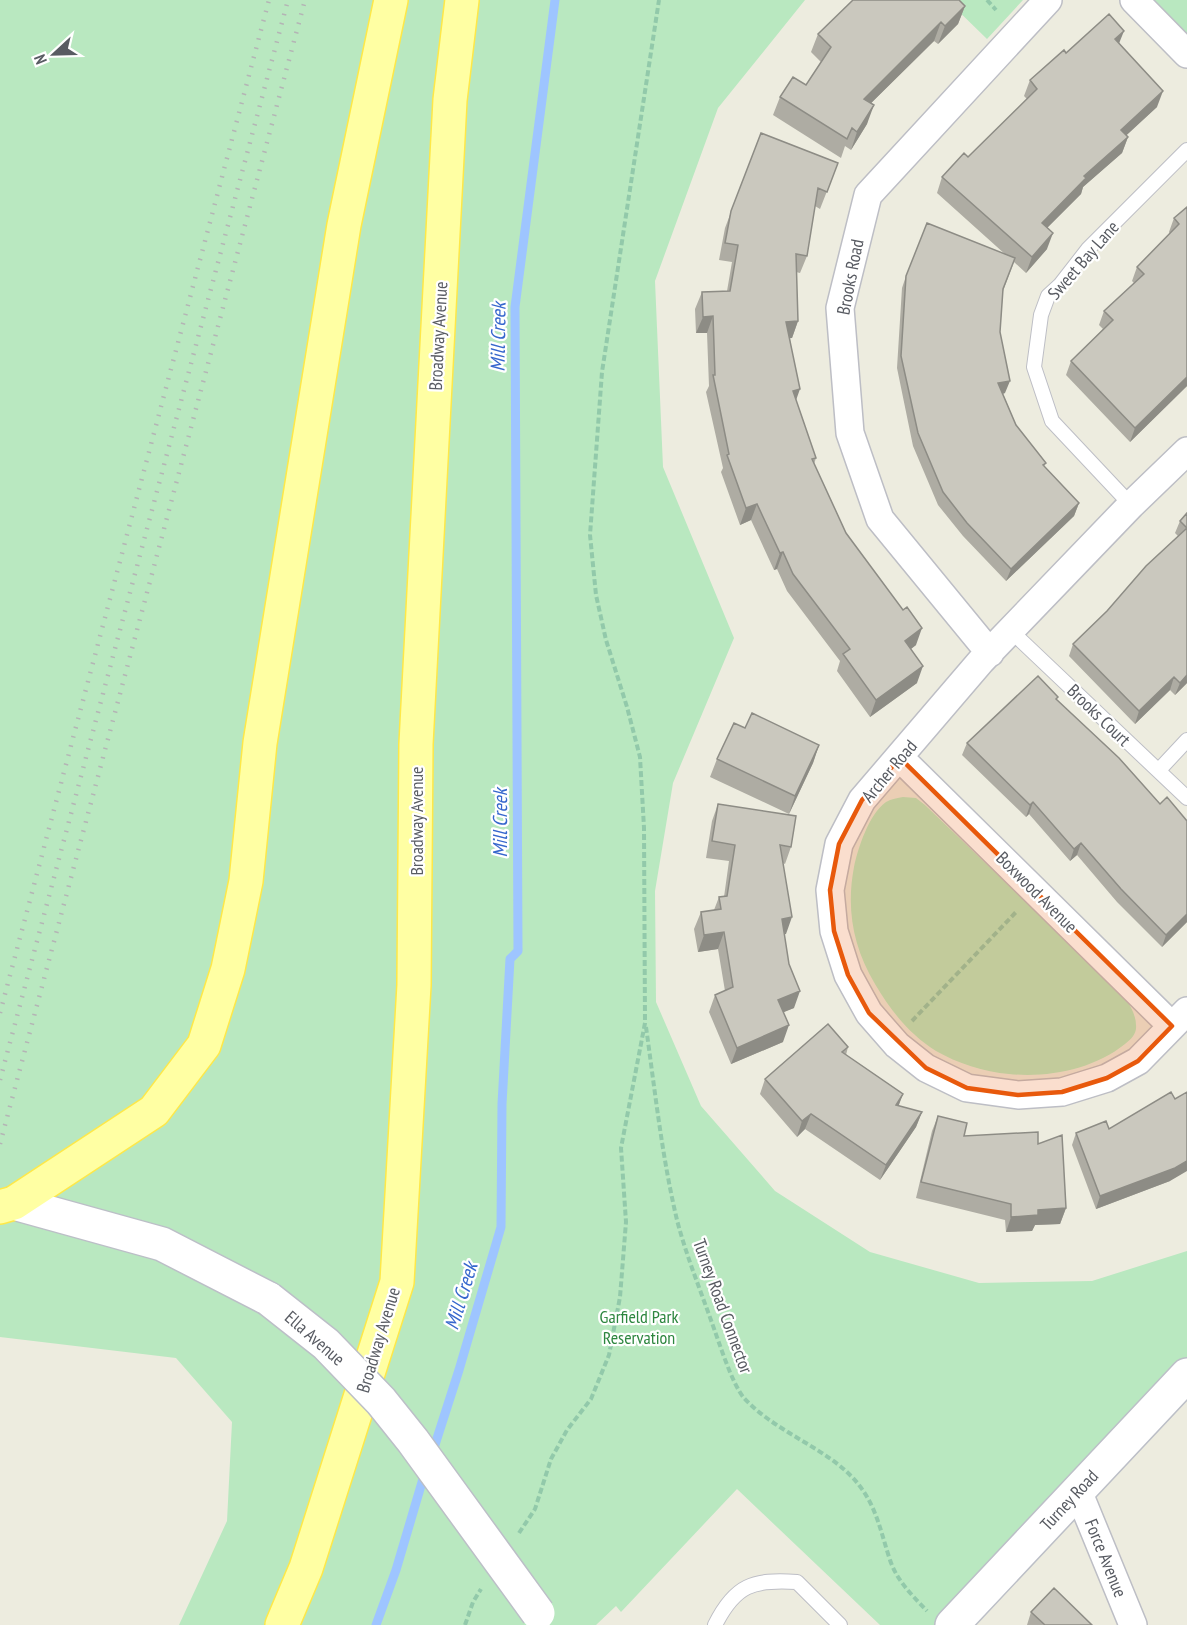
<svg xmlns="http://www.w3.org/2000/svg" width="1187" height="1625" font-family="'PT Sans Narrow',sans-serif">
	<rect width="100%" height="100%" fill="#edecdf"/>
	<path fill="#b9e8c0" d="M0 0H805L718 108 655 281 663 467 734 638 673 783 655 891 656 1002 701 1106 775 1191 870 1252 979 1283 1092 1281 1187 1251V1375L952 1625H880L737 1489 621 1612 616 1606 596 1625H179L227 1521 232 1422 176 1358 0 1337Z
		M947 0H1023L987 39Z
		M1138 0H1187V47Z
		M903 797 916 798 925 805 1124 996C1130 1005 1136 1015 1136 1025 1137 1034 1131 1039 1125 1044 1094 1069 1049 1078 1009 1074 984 1072 957 1063 936 1051 909 1034 891 1011 875 984 853 947 846 909 854 867 858 848 869 814 886 802 891 799 898 798 903 797Z"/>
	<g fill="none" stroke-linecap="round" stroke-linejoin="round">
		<path stroke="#9ec5ff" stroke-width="9" d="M432 1454 459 1370 501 1227 502 1104 510 959 518 951 515 307 555 0
			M376 1625 396 1570 425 1472"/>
		<g stroke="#bdbec5" stroke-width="16">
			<path id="service" d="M1131 505 1052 421 1034 367 1041 315 1048 296 1060 285 1088 249 1187 150
				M1011 631 1187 798
				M1159 770 1187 740
				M715 1625C735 1585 753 1579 797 1582L840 1625"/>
		</g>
		<g stroke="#bdbec5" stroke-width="30">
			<path id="minor" d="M1134 0 1187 54
				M1187 451 1131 505 981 661 862 800 839 844 830 890 834 931 848 975 869 1013 897 1045 926 1068 967 1088 1018 1095 1062 1092 1107 1078 1138 1061 1187 1011
				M990 653 880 519 850 433 840 308 868 195 1048 0
				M900 758 1172 1026
				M1078 1491 1133 1625"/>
		</g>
		<g stroke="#bcbfc7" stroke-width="36">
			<path id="secondary" d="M14 1203 162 1244 269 1299
				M952 1625 1187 1375"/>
		</g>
		<g stroke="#fee848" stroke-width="36">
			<path id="primary" d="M0 1207 14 1203 154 1111 204 1045 228 969 246 881 260 743 344 225 391 0
				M282 1625 306 1568 397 1282 414 985 416 744 450 100 462 0"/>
		</g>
		<path stroke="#92c9aa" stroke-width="4" stroke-dasharray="6 3" stroke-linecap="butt" d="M987 0 996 10
			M912 1021 1017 911
			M646 1027C655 1091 662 1157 677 1220 686 1255 700 1289 712 1323 719 1342 732 1384 744 1398 777 1434 831 1449 859 1485 877 1508 881 1533 890 1560 897 1581 912 1595 927 1611
			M519 1533 535 1509 551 1459 567 1430 591 1399 609 1355 620 1297 626 1222 621 1148 645 1023 644 828 640 757 627 707 606 640 596 595 590 535 602 372 659 0
			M465 1625 473 1602 481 1589"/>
		<use href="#service" stroke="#fff" stroke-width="14"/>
		<use href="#minor" stroke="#fff" stroke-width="27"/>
		<use href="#secondary" stroke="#fff" stroke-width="33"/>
		<use href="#primary" stroke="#ffffa3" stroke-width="33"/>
		<path stroke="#b4b4b5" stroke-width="4.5" stroke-dasharray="1.5 8" stroke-linecap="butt" d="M0 1013 269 0
			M0 1080 288 0
			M0 1144 305 0"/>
		<g stroke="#bcbfc7" stroke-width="36" stroke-linecap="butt">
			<path id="secondary-bridge" d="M269 1299 326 1344 381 1401 413 1441 538 1613"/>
		</g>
		<use href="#secondary-bridge" stroke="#fff" stroke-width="33"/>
	</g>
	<path fill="#aeaca3" d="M965 6 958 24 938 44 934 41 871 103 867 124 851 150 845 146 841 158 773 115 780 97 806 85 821 62 811 52 818 34Z
		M1119 44 1157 107 1126 135 1128 137 1122 153 1083 187 1081 194 1047 228V249L1026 273 1014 262 1003 291 1000 332 1005 393 1003 394 1016 425 1046 463 1044 467 1079 503 1074 516 1006 581 963 536 938 505 913 446 897 368 902 288 906 276 1006 255 937 193 942 177 968 157 1027 99 1024 96 1030 80 1066 53Z
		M761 133 838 163 820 209 815 206 807 256 800 273 796 272 798 321 792 338H790L796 401 816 458 814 464 846 533 916 645 911 649 917 683 870 717 837 671 840 661 787 591 777 569 774 570 751 520 740 525 721 472 723 468 706 392 709 386 707 333H696L695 309 702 292 727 291 732 262 719 260 725 228Z
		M1187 207V386L1130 442 1066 375 1071 361 1103 329 1099 325 1104 311 1134 283 1132 281 1137 267 1170 234 1169 232 1174 218Z
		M1187 513V683L1175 695 1170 690 1135 724 1069 656 1073 644 1107 611 1178 536 1175 533 1180 521Z
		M1057 700 1187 922 1162 947 1117 902 1077 855 1070 861 1029 814 1026 817 962 755 967 743Z
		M819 745 813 763 789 814 710 777 717 759Z
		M718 804 791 847 785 864 783 863 786 934H784L794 1008 783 1012V1042L731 1064 709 1012 715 995 725 991 718 949 698 952 694 929 701 912 714 910 719 897H724L729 861 706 858 712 821Z
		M848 1047 846 1055 903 1094 898 1106 922 1112 916 1127 880 1180 805 1129 797 1137 760 1094 765 1079Z
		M1175 1099 1170 1181 1096 1209 1072 1145 1076 1133 1109 1129Z
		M938 1116 964 1136 1038 1144 1066 1208 1060 1224 1035 1225 1032 1231 1006 1232 1005 1220 916 1198 932 1131Z
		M1031 1612 1092 1625H1027Z"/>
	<path fill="#8d8c85" d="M965 6 958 24 938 44 945 26Z
		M941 22 934 41 857 117 864 99Z
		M1124 31 1118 46 1115 39Z
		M1163 91 1157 107 1116 145 1121 130Z
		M874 105 867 124 851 150 857 132Z
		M1128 137 1122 153 1083 187 1081 194 1036 239 1042 223 1084 176Z
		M1053 233 1047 249 1026 273 1032 257Z
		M713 316 707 333H696L703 317Z
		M798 321 792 338 780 339 786 322Z
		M1187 377V386L1130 442 1135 428Z
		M1010 381 1005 393 993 396 998 383Z
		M800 389 794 406 793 391Z
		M1079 503 1074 516 1006 581 1011 569Z
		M757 504 751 520 740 525 746 508Z
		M783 552 777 569 774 570 780 553Z
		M922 628 916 645 899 658 905 641Z
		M923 666 917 683 870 717 876 700Z
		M1187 675V683L1175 695 1180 683Z
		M1174 677 1170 690 1135 724 1139 711Z
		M819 745 813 763 789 814 795 796Z
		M1033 802 1029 814 1026 817 1030 805Z
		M1081 843 1077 855 1070 861 1074 849Z
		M1187 914V922L1162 947 1166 935Z
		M792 917 786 934 776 935 782 919Z
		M724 932 718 949 698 952 704 935Z
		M800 991 794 1008 772 1017 778 1000Z
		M789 1025 783 1042 731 1064 737 1048Z
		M903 1094 897 1110 896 1105Z
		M922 1112 916 1127 880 1180 886 1165Z
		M811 1114 805 1129 797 1137 802 1121Z
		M1187 1161V1171L1170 1181 1096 1209 1100 1196Z
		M1066 1208 1060 1224 1035 1225 1032 1231 1006 1232 1011 1217 1038 1210Z"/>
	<path fill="#cac8be" stroke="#8d8c85" stroke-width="1.5" d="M853 0H959L965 6 945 26 941 22 864 99 874 105 857 132 852 128 847 139 780 97 793 77 806 85 831 47 818 34Z
		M1109 14 1124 31 1115 39 1163 91 1121 130 1128 137 1084 176 1086 178 1042 223 1053 233 1032 257 942 177 964 153 968 157 1037 89 1030 80 1064 50 1066 53Z
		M761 133 838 163 827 192 818 188 807 256 796 254 798 321 786 322 800 389 793 391 816 458 812 459 846 533 903 610 907 607 922 628 905 641 923 666 876 700 843 654 850 649 793 574 783 552 780 553 757 504 746 508 727 455 729 454 713 375H715L713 316 703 317 702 292 730 291 738 245 725 243 731 211Z
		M1187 207V377L1135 428 1071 361 1113 320 1104 311 1144 274 1137 267 1179 224 1174 218Z
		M927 223 1015 258 1003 289 1000 332 1010 381 998 383 1016 425 1046 463 1043 465 1079 503 1011 569 967 523 943 492 918 433 901 356 906 276Z
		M1187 513V675L1180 683 1174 677 1139 711 1073 644 1107 611 1146 566 1187 528 1180 521Z
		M1038 676 1058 697 1056 699 1119 758 1160 804 1167 797 1187 821V914L1166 935 1121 889 1081 843 1074 849 1033 802 1030 805 967 743Z
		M752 713 819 745 795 796 717 759 734 723 745 728Z
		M718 804 796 816 791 847 780 845 792 917 782 919 789 964 800 991 778 1000 789 1025 737 1048 715 995 733 987 724 932 704 935 701 912 721 909 719 897 727 896 735 845 712 841Z
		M828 1024 848 1047 842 1052 903 1094 896 1105 922 1112 886 1165 811 1114 802 1121 765 1079Z
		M1171 1092 1175 1099 1187 1092V1161L1175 1168 1100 1196 1076 1133 1106 1121 1109 1129Z
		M938 1116 967 1123 964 1136 1038 1132V1144L1062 1135 1066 1208 1038 1210V1215L1011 1217V1204L921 1182Z
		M1054 1588 1092 1625H1045L1031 1612Z"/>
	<path fill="#e8590c" fill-opacity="0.2" stroke="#e8590c" stroke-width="4.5" stroke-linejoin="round" d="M900 758 1172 1026 1138 1061 1107 1078 1062 1092 1018 1095 967 1088 926 1068 869 1013 848 975 834 931 830 890 839 844 862 800Z"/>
	<g text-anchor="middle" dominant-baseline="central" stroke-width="4.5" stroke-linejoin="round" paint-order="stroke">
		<g font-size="18" fill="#585b62" stroke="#fff">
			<text transform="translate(1083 260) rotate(-49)">Sweet Bay Lane</text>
			<text transform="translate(850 277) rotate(-79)">Brooks Road</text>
			<text transform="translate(438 336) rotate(-87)">Broadway Avenue</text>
			<text transform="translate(1099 715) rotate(44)">Brooks Court</text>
			<text transform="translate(889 771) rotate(-50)">Archer Road</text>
			<text transform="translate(416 821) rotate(-90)">Broadway Avenue</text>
			<text transform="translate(1037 892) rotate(45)">Boxwood Avenue</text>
			<text transform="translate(723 1306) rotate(70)">Turney Road Connector</text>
			<text transform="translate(315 1338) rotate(41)">Ella Avenue</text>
			<text transform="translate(378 1340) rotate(-73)">Broadway Avenue</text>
			<text transform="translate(1069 1500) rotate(-47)">Turney Road</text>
			<text transform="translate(1106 1558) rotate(68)">Force Avenue</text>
		</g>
		<g font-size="18" fill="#2d863f" stroke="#fff">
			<text x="639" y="1316">Garfield Park<tspan x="639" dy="21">Reservation</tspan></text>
		</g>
		<g font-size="20" font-style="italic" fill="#3667cd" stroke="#fff">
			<text transform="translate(498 337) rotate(-89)">Mill Creek</text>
			<text transform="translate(500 823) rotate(-90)">Mill Creek</text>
			<text transform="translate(461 1296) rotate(-73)">Mill Creek</text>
		</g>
	</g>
	<g transform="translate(54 54) rotate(248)" stroke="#ffffff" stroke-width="4.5" paint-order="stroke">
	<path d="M0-4.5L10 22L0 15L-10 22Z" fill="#585b62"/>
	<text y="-9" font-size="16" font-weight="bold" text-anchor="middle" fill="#585b62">N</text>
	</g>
</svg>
